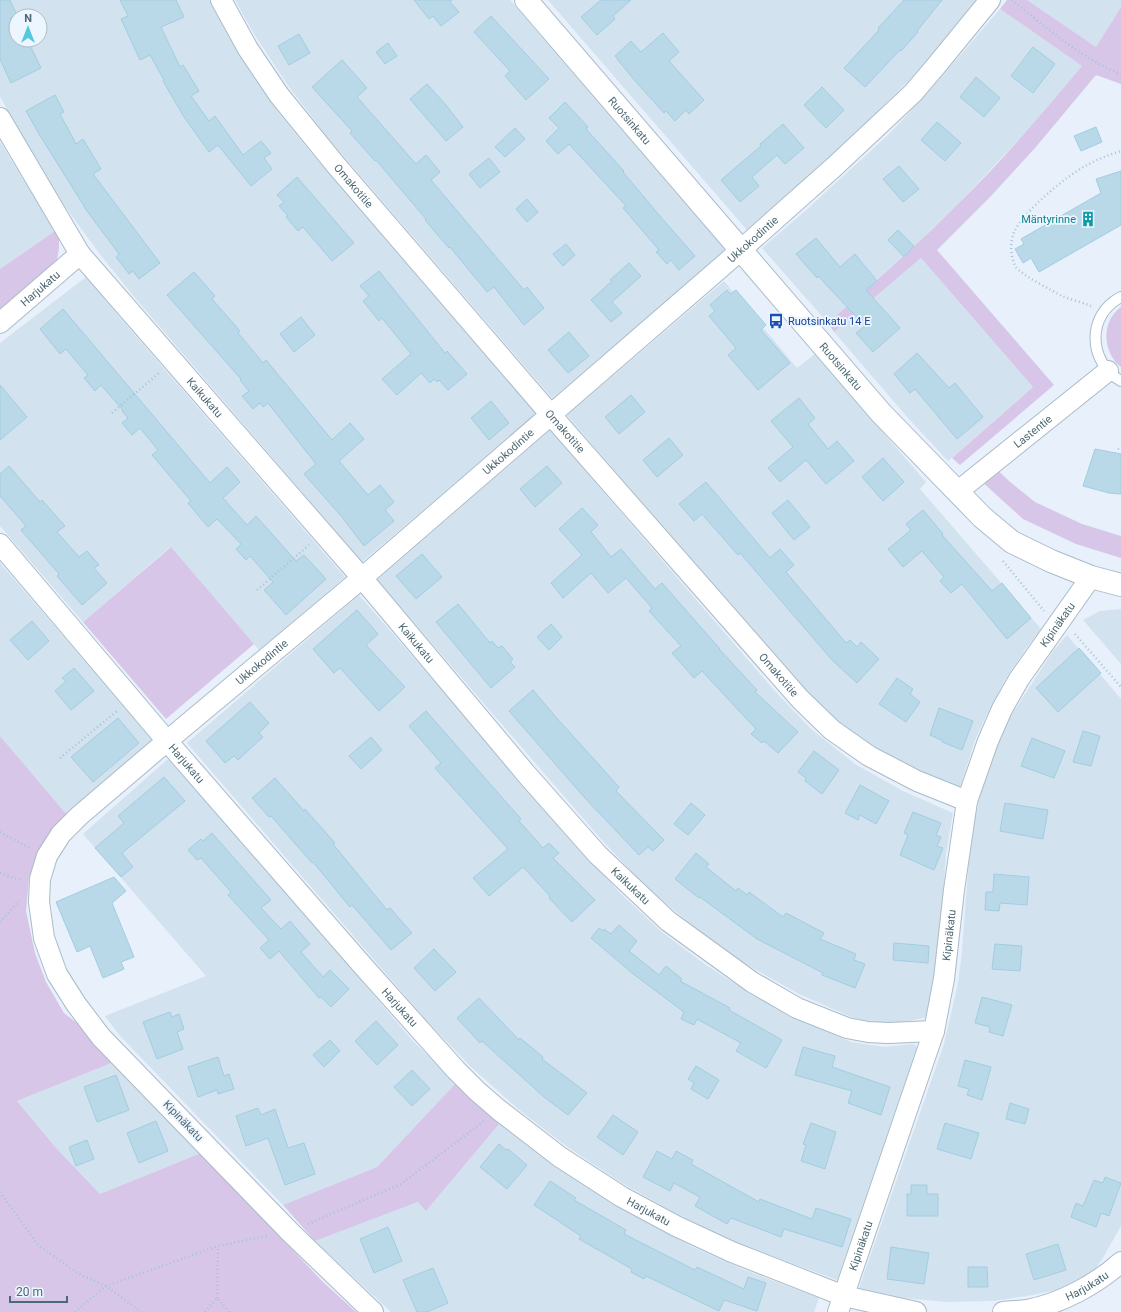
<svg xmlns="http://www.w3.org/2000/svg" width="1121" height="1312" font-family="Roboto,sans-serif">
	<rect width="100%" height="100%" fill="#e7f0fb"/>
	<path fill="#d3e2ef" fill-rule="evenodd" d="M0 0H210L223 27 250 71 279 113 311 153 536 414 362 562 136 299 99 253 64 205 32 156 0 96ZM16 16H40V40H16Z
		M235 0H510L726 250 552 398 328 138 289 87 254 34Z
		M548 0H978L910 79 871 118 831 157 747 230Z
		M1027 0H1121V7L1096 47Z
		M1000 9 1082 66 1039 118 958 204 914 246 828 323 762 248 804 212 888 135 927 94Z
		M0 142 55 231 0 269Z
		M921 258 1033 387 948 461 909 419 834 332Z
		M86 277 121 319 345 577 259 650 170 547 83 622 0 526V343Z
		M724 281 797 368 815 354 926 482 920 489 1041 629 1027 647 1006 678 986 716 975 740 959 790 892 759 863 741 831 716 812 697 752 631 567 415Z
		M550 430 774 690 811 729 855 764 903 791 953 813 946 854 939 959 927 1017 905 1022 888 1023 870 1022 851 1017 799 994 744 963 693 926 644 885 601 839 377 580Z
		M0 563 154 741 68 816 0 736Z
		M359 595 584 853 621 894 662 932 706 965 752 995 801 1021 851 1042 884 1047 914 1044 917 1047 837 1280 730 1240 679 1215 622 1183 569 1148 518 1109 470 1066 426 1020 187 743Z
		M1121 609V664L1083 620 1100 611Z
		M1067 635 1121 699V1226L1104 1256 1094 1271 1070 1285 1056 1290 1027 1296 993 1301 947 1302 904 1298 859 1288 944 1044 958 983 962 951 971 832 984 782 995 752 1010 717 1053 651Z
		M168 759 292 900 413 1041 456 1083 377 1167 283 1205 152 1069 120 1036 105 1016 206 976 83 834Z
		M114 1062 201 1153 100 1194 57 1149 17 1101Z
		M500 1123 545 1159 640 1219 693 1247 745 1270 819 1298 814 1312H391L315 1241 418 1202 427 1210Z"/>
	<path fill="#d8c6e8" d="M1007 0H1027L1096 47 1121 7V84L1096 75 1035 148 992 195 937 250 1054 385 960 465 952 458 1033 387 921 258 834 332 828 323C872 284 916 246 958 204 1002 161 1042 114 1082 66L1000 9Z
		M55 231 59 239V248L57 260 51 273 0 313V269Z
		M1121 307V367C1102 352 1101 321 1121 307Z
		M984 457 1009 481 1035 502 1082 524 1121 536V558L1076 544 1023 519 969 470Z
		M171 547 254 644 166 719 83 622Z
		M0 736 68 816 44 843 29 877 26 911 35 953 46 982 64 1013 86 1030 114 1062 17 1101 57 1149 100 1194 201 1153 322 1281 356 1312H0Z
		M456 1083 500 1123 426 1211 418 1202 315 1241 283 1205 377 1167Z"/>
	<path fill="#b9d9e8" stroke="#a1cde1" d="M0 0H10L17 15 10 18 16 32V40H19L21 45 28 41 41 68 11 83 0 59Z
		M120 0H176L184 17 161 27 180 67 183 65 199 91 191 96 209 121 215 116 243 155 261 141 271 153 264 158 272 169 251 186 218 145 209 152 184 117 163 81 164 80 150 55 140 60 121 19 128 16Z
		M414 0H452L450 2 459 12 441 26 433 16 429 19Z
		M601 0H631L613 16 615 19 597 35 581 17Z
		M904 0H942L917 31 918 32 901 51 900 50 865 87 844 68 879 30 878 28Z
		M491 16 549 79 526 100 505 76 510 71 474 32Z
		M663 33 679 52 669 61 704 100 689 114 686 110 675 121 666 111 664 113 636 82 617 59H618L615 56 631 41 641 52Z
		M299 34 310 53 289 65 278 46Z
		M388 43 397 56 385 64 376 52Z
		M1033 47 1055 64 1033 93 1011 76Z
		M342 60 367 88 357 97 416 164 426 155 440 172 431 180 524 290 527 287 544 308 524 325 494 287 487 292 450 247 449 248 425 220 426 219 376 160 375 161 350 133 352 131 312 87Z
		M976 77 1000 98 984 117 960 97Z
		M427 84 446 105 463 127 446 141 410 99Z
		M822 87 844 110 826 128 804 105Z
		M55 95 64 112 60 114 76 144 83 139 101 169 93 174 160 263 139 279 133 271 129 274 116 257 119 254 84 207V206L39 134 26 111Z
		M565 102 588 127 586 129 624 171 623 172 659 215 695 256 679 270 671 260 667 264 656 252 659 250 623 208 626 206 569 144 558 154 546 141 559 128 549 118Z
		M937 122 961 143 945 161 921 140Z
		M783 124 804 148 785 164 777 155 752 177 759 186 740 202 721 180 761 146 760 144Z
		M1096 127 1102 142 1081 151 1074 136Z
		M515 128 525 139 505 157 495 147Z
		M489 158 500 172 480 188 469 174Z
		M899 166 919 189 903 202 883 179Z
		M1121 171V225L1039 272 1031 258 1023 263 1015 249 1024 244 1021 239 1101 193 1096 179Z
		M297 177 354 243 332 261 303 227 298 231 286 217 288 216 279 206 284 202 277 195Z
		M527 199 538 212 527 222 516 209Z
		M898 230 914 246 904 257 888 240Z
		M816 238 840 267 855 254 877 281 866 290 900 328 873 352 856 333 865 326 818 276 817 278 796 254Z
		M566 244 575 255 563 266 553 254Z
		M629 263 641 276 612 302 622 313 611 322 591 300 612 281 610 280Z
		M379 271 445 353 447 351 467 374 448 390 439 380 437 382 434 379 430 383 421 373 397 395 382 379 411 354 382 318 379 321 363 301 369 296 360 286Z
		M194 272 215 296 212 299 240 331 238 333 244 340 263 363 266 360 332 440 350 423 364 439 339 461 368 495 380 485 394 502 385 510 394 521 364 546 342 517 304 474 316 464 268 403 263 407 260 403 253 409 242 396 249 391 240 380 241 379 167 295Z
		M727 290 730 294 736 290 766 325 761 330 790 363 758 390 728 355 736 348 709 316 715 311 710 305Z
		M63 309 210 483 227 467 240 482 223 498 247 525 256 516 296 561 304 555 326 579 286 615 264 590 273 582 250 556 246 560 236 549 241 544 217 519 208 527 188 503 191 501 152 455 158 450 140 428 132 435 122 423 128 418 122 411 123 410 101 385 95 391 84 378 88 375 66 349 60 354 40 329Z
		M301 317 315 335 294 352 280 334Z
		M569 332 589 356 568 373 548 350Z
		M917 353 949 388 955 383 983 417 957 439 915 389 910 393 894 374Z
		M0 385 27 417 0 440Z
		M631 395 645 412 619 434 605 417Z
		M799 398 815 418 808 424 828 449 837 441 854 461 826 484 806 460 780 482 768 468 793 447 771 421Z
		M491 401 509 423 489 440 471 418Z
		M669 438 683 455 657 477 643 460Z
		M1095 449 1121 454V494L1109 493 1083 486Z
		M883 458 904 482 883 501 862 477Z
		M9 466 40 502 42 500 65 526 57 532 79 557 87 551 99 565 94 568 107 583 82 605 57 576 59 574 21 530 26 526 0 496V474Z
		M547 466 562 483 535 507 520 489Z
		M706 482 770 558 780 549 794 565 786 572 846 643 850 640 857 647 861 642 879 659 857 683 832 660 740 553 738 555 702 514 694 521 679 504Z
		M788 500 810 527 794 540 772 513Z
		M582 508 598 525 591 532 611 557 621 549 655 589 662 583 720 649H719L757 690 755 692 798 732 778 753 764 741 762 743 751 734 756 729 702 671 694 678 672 653 681 646 649 611 652 608 626 578 608 593 591 573 563 598 551 583 582 555 559 529Z
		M923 510 943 534 942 535 992 591 1002 583 1031 618 1007 639 962 584 951 593 940 581 944 577 922 551 903 567 888 549 911 530 906 524Z
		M422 554 442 577 416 599 396 576Z
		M458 604 490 643 492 641 498 648 502 646 513 659 510 662 515 667 491 688 436 622Z
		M357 610 378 634 366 645 405 687 379 711 340 668 334 673 313 649Z
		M32 621 49 641 28 660 10 640Z
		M551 624 562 637 549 650 537 637Z
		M1079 648 1101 673 1058 712 1036 688Z
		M74 668 94 691 71 710 55 691 66 681 62 678Z
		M897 678 913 689 910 694 920 702 906 722 879 704Z
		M533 690 554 715 619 787 616 791 664 840 653 851 648 847 639 855 584 797 509 711Z
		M250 702 269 723 259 733 263 737 238 760 234 756 225 763 206 741Z
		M939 708 973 721 962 750 942 742 943 741 930 735Z
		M426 711 521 819 519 821 543 848 549 843 559 853 553 858 595 900 572 922 549 898 550 896 523 867 489 896 473 878 508 849 435 768 441 763 409 726Z
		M118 718 139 743 93 782 71 757Z
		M1083 731 1100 736 1091 766 1073 762Z
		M371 737 382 750 361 769 349 756Z
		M1032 738 1065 751 1054 778 1021 766Z
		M814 751 839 770 822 794 805 781 806 778 798 772Z
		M164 777 185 801 122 853 133 867 121 877 95 848 124 823 118 816Z
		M275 778 304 811 305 809 335 843 333 844 387 910 390 908 412 933 391 950 352 905 350 907 313 862 312 863 271 816 269 817 252 798Z
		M860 785 889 801 876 824 860 815 858 820 845 813Z
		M691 803 705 815 688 835 674 824Z
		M1005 803 1048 810 1043 839 1000 831Z
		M913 812 941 823 936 835 941 837 937 846 943 848 934 870 900 855 908 835 904 833Z
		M212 833 271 900 261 908 281 929 290 921 310 944 301 952 323 977 330 970 349 989 331 1007 321 997 319 998 279 951 270 959 260 948 269 940 228 895 231 892 201 858 197 860 188 850 201 839 203 841Z
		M696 853 709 864 706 867 736 891 738 888 747 895 749 892 783 917 786 913 824 933 820 939 856 954 854 960 865 964 855 988 822 975 823 973 757 939 700 897 699 898 675 879Z
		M994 874 1029 877 1027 905 1000 903 999 911 985 910 986 892H993Z
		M114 877 126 891 112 903 134 957 121 962 124 969 103 978 90 946 77 952 56 902Z
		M619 925 637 941 629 951 659 975 666 966 682 979 680 981 730 1008 729 1010 782 1040 766 1068 736 1051 741 1043 697 1019 694 1025 681 1019 684 1012 632 973 591 938 599 928 603 931 604 929 611 934Z
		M894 943 929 946 928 963 893 960Z
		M995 944 1022 946 1020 971 992 969Z
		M434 949 456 972 435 991 414 968Z
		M982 997 1012 1005 1003 1036 989 1032 990 1027 975 1023Z
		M479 998 519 1040 520 1038 543 1057 542 1059 587 1093 568 1115 544 1097 482 1041 480 1043 457 1018Z
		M170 1012 172 1017 179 1014 184 1029 177 1032 183 1049 157 1059 143 1022Z
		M376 1021 398 1045 377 1065 355 1041Z
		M330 1040 340 1051 324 1067 313 1055Z
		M803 1047 835 1056 832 1067 890 1087 881 1115 848 1103 852 1091 795 1075Z
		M218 1057 224 1076 229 1074 234 1089 218 1094 217 1090 198 1097 188 1067Z
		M965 1060 991 1067 982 1100 967 1095 969 1089 958 1086Z
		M696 1066 719 1080 708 1099 691 1089 694 1083 688 1079Z
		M412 1070 430 1089 412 1106 394 1087Z
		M116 1075 129 1110 97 1122 84 1087Z
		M1010 1103 1029 1109 1025 1124 1006 1119Z
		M258 1108 261 1115 275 1109 288 1148 304 1143 315 1174 285 1185 268 1138 246 1146 236 1116Z
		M613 1115 638 1132 623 1155 597 1137Z
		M156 1121 168 1151 139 1163 127 1133Z
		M811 1123 836 1132 825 1169 801 1161 806 1145 803 1144Z
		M945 1123 979 1133 971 1159 937 1149Z
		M87 1140 94 1159 76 1166 69 1147Z
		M499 1144 506 1150 508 1149 527 1165 507 1189 480 1167Z
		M657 1151 672 1159 676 1151 693 1160 691 1164 759 1202 760 1199 812 1219 816 1208 851 1219 842 1247 784 1229 781 1237 731 1218 727 1224 695 1206 700 1197 674 1183 670 1191 643 1177Z
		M1105 1177 1121 1183 1109 1216 1101 1213 1096 1227 1071 1217 1076 1203 1083 1206 1094 1180 1103 1183Z
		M550 1181 576 1198 574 1200 626 1230 624 1234 695 1270 697 1267 744 1289 748 1277 766 1283 757 1311 724 1300 719 1311 646 1276 644 1279 631 1272 632 1269 579 1239 581 1236 534 1205Z
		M911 1185H927V1194H938V1216H907V1194H911Z
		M388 1227 402 1261 374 1273 360 1239Z
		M1058 1244 1066 1270 1034 1280 1026 1254Z
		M891 1247 929 1253 924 1284 887 1279Z
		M968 1267H987L988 1287H968Z
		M433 1268 448 1303 427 1312H417L403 1280Z"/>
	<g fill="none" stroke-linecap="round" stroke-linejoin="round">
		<g stroke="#a9bcc8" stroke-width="12">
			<path id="service" d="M1121 297C1086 315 1088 362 1121 381"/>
		</g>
		<g stroke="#a9bcc8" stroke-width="22">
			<g id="minor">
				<path id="s1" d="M221 0 248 49 279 95 335 164 551 415 800 699 832 730 869 756 917 781 967 801"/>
				<path id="s2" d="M0 118 80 254 362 578 528 776 598 855 668 921 752 982 797 1008 847 1028 868 1032 888 1033 934 1031"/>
				<path id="s3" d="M0 323 80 254"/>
				<path id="s4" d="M957 492 1108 371"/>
				<path id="s5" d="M0 544 167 741 363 966 456 1070 477 1091 499 1110 560 1157 622 1197 676 1226 732 1252 844 1296 916 1312"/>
				<path id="s6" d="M373 1312 290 1232 101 1037 76 1004 57 974 44 938 39 902 40 879 47 856 61 834 79 816 167 741 362 578 726 263 834 167 913 93 936 66 990 0"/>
				<path id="s7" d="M838 1312 934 1031 944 979 954 890 967 801 988 741 1002 709 1019 679 1091 577"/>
				<path id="s8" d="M1003 1312C1011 1311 1019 1311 1027 1310 1060 1304 1097 1284 1121 1262"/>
			</g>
		</g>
		<g stroke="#a9bcc8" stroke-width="24">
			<g id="tertiary">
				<path id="s9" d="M526 0 881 413 982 517 1012 542 1051 561 1091 577 1121 585"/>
			</g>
		</g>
		<path stroke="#a3c5d4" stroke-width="2.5" stroke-dasharray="1 3" stroke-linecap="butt" d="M1012 0C1046 27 1080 58 1121 74
			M1091 306C1082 302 1071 300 1062 296 1053 291 1021 275 1016 267 1010 257 1010 243 1014 232 1024 211 1066 176 1087 165 1098 159 1109 155 1121 151
			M112 413 159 373
			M1118 449 1121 447
			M1003 561 1044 611
			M257 590 309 545
			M1075 634 1121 687
			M60 758 117 711
			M0 832 30 848
			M0 873 20 880
			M0 922 19 901
			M0 1192 38 1245 79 1274 106 1286 141 1312
			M308 1224 401 1184 484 1121
			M217 1298 218 1246
			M75 1312 106 1286 218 1246 267 1236
			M205 1312 217 1298 229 1312"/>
		<use href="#service" stroke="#fff" stroke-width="10"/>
		<use href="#minor" stroke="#fff" stroke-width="20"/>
		<use href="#tertiary" stroke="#fff" stroke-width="22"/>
	</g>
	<defs>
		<g id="building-bare" transform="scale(1.2)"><path d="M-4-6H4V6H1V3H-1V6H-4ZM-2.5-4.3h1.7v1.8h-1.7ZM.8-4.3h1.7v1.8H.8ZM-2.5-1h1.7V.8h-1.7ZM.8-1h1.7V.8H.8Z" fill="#0f9aa8" stroke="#edf5fe" stroke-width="2.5" paint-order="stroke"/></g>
		<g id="bus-bare" transform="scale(1.2)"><path d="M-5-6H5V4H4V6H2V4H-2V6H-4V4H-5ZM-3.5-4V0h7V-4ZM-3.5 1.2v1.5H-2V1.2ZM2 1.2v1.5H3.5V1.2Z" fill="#1a4fb4" stroke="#edf5fe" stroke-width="2.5" paint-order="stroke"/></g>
	</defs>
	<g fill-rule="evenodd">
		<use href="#building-bare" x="1088" y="219"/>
		<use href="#bus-bare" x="776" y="321"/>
	</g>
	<g text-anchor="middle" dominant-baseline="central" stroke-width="3.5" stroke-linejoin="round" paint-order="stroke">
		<g font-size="11" fill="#4d6973" stroke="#edf5fe">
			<text stroke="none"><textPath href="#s9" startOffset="159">Ruotsinkatu</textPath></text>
			<text stroke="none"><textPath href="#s1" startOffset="229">Omakotitie</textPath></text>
			<text stroke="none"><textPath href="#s6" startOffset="1524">Ukkokodintie</textPath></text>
			<text stroke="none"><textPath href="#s3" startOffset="53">Harjukatu</textPath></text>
			<text stroke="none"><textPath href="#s9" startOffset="483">Ruotsinkatu</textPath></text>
			<text stroke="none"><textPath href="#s2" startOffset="348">Kaikukatu</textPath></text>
			<text stroke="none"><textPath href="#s1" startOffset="553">Omakotitie</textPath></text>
			<text stroke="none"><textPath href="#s4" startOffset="97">Lastentie</textPath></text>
			<text stroke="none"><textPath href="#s6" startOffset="1200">Ukkokodintie</textPath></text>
			<text stroke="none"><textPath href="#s7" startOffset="729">Kipinäkatu</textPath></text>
			<text stroke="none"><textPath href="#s2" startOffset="672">Kaikukatu</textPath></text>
			<text stroke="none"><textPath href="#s6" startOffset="876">Ukkokodintie</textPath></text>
			<text stroke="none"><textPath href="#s1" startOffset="877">Omakotitie</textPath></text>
			<text stroke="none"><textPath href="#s5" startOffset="288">Harjukatu</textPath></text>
			<text stroke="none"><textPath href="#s2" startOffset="996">Kaikukatu</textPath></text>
			<text stroke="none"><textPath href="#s7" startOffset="394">Kipinäkatu</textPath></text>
			<text stroke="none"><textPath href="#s5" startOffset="612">Harjukatu</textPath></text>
			<text transform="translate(183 1121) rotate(46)">Kipinäkatu</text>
			<text stroke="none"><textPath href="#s5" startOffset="936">Harjukatu</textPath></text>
			<text stroke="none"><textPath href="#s7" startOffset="70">Kipinäkatu</textPath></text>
			<text stroke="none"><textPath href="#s8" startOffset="89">Harjukatu</textPath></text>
		</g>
		<g font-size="11" fill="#0d838f" stroke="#edf5fe" text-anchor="end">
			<text x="1076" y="219">Mäntyrinne</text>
		</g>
		<g font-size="11" fill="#164399" stroke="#edf5fe" text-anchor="start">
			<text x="788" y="321">Ruotsinkatu 14 E</text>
		</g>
	</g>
	<g transform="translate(28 28)"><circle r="19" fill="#edf5fe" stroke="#adbdc6"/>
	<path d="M0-3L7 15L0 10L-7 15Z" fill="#53c9de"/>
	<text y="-6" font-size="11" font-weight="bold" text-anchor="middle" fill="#4d6973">N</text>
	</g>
	<path d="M10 1296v6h57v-6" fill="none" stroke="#4d6973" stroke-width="2"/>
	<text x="16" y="1296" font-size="12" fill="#4d6973" stroke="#edf5fe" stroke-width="3" paint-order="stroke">20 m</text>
</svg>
